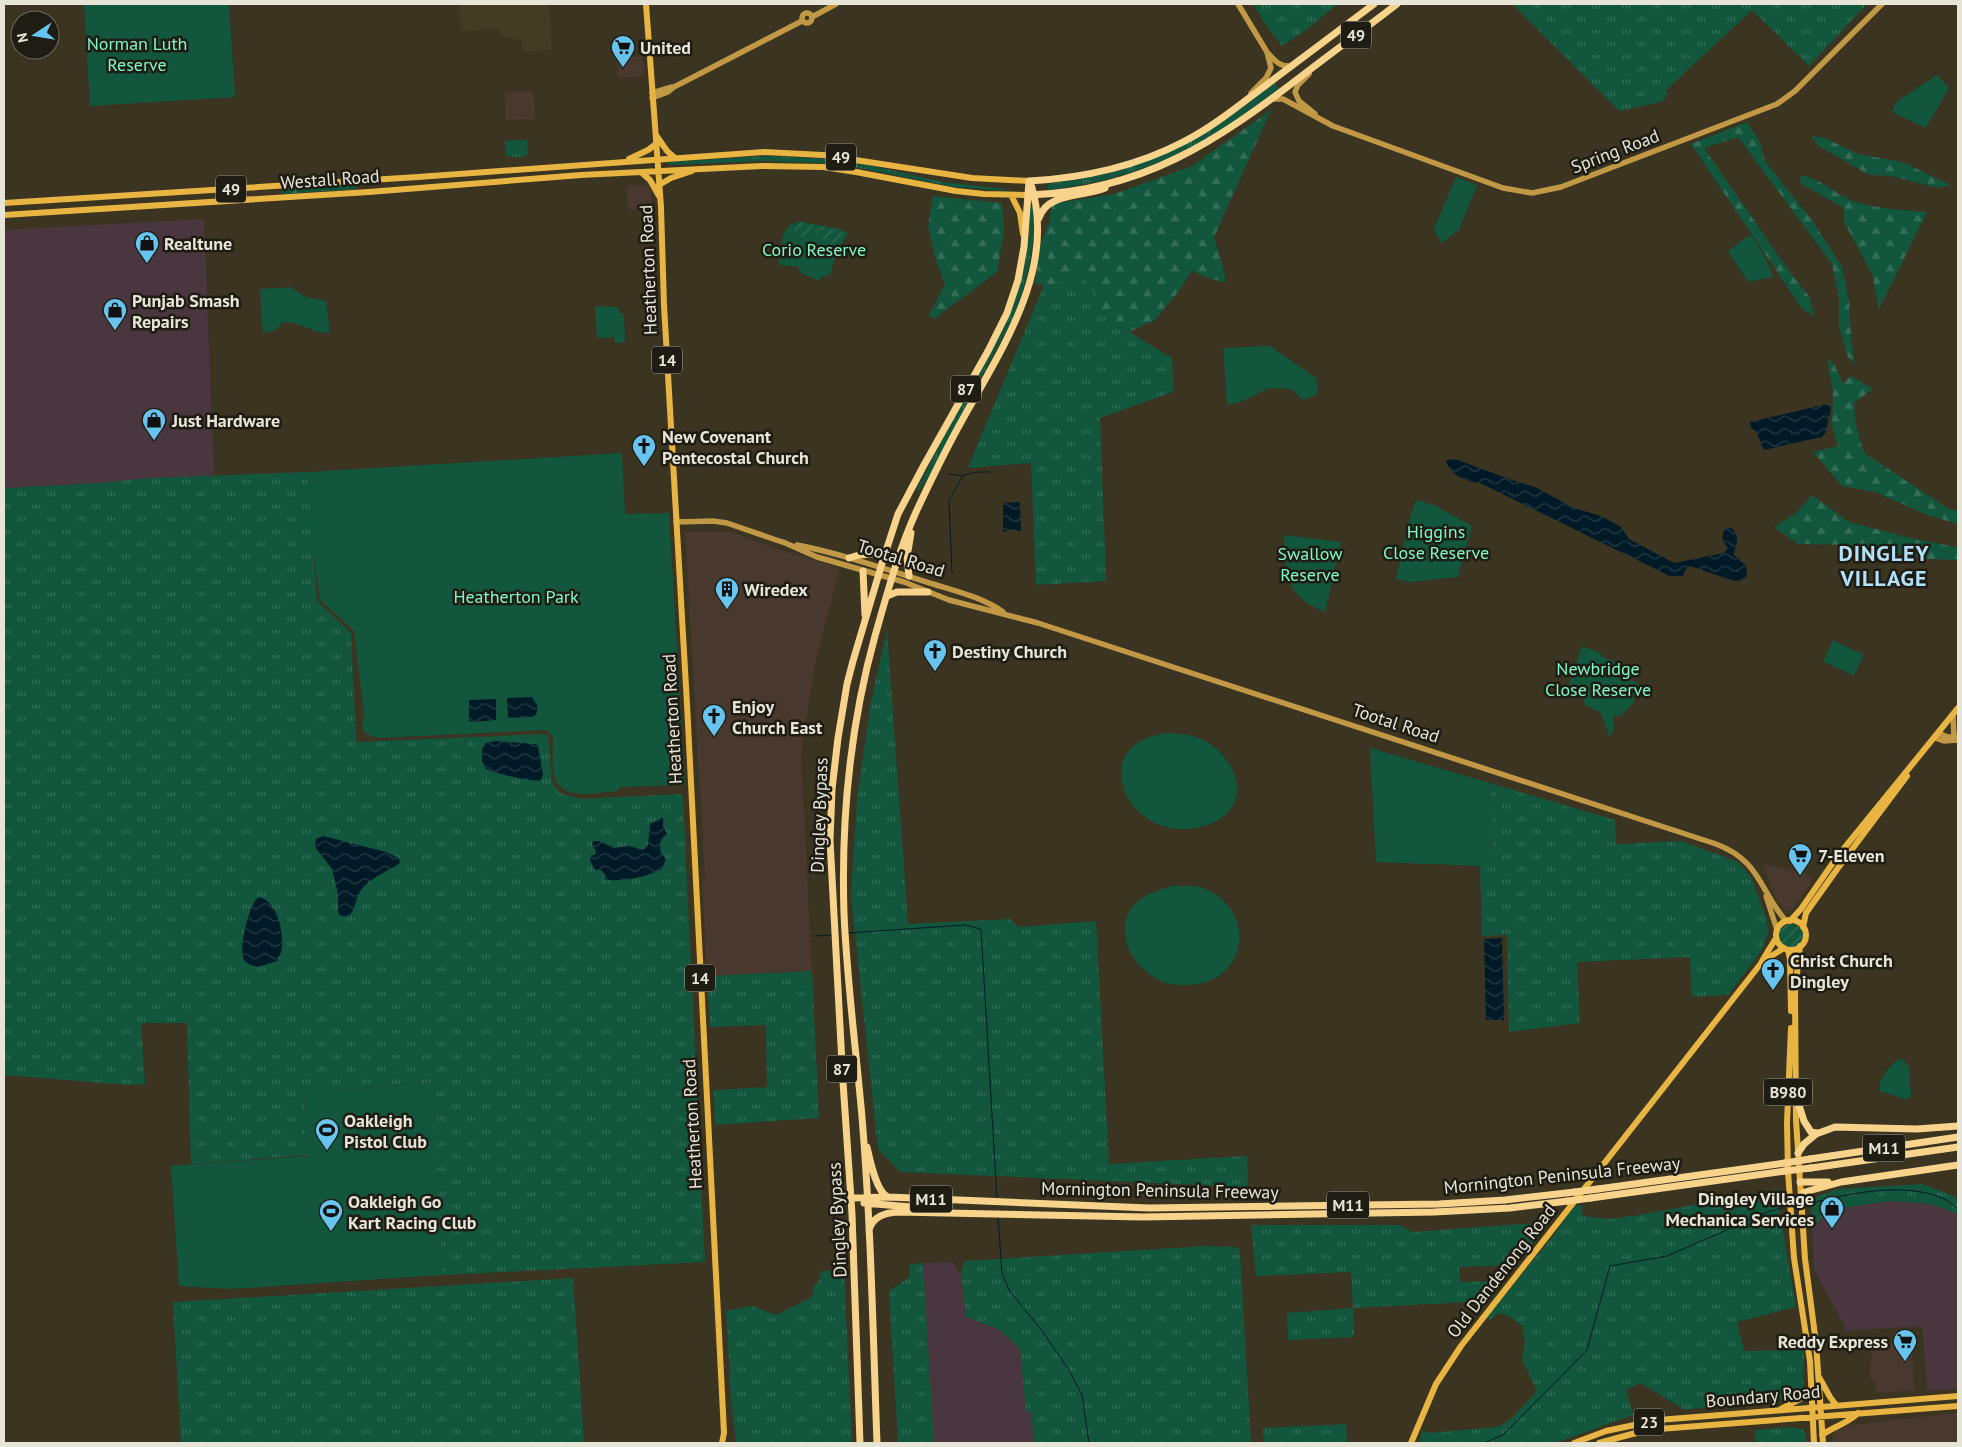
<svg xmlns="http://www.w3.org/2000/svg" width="1962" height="1447" font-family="'PT Sans',sans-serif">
	<defs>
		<pattern id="grass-tufts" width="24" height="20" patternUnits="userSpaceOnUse" patternTransform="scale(1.25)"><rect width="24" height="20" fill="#11563d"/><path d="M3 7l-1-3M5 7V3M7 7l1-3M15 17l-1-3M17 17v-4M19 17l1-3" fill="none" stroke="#346e58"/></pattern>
		<pattern id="forest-firs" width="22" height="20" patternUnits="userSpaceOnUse" patternTransform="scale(1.25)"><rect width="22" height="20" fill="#11563d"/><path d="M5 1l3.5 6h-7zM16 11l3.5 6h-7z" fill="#346e58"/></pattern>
		<pattern id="garden-furrows" width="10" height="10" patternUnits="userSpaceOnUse" patternTransform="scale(1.25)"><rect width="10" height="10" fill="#11563d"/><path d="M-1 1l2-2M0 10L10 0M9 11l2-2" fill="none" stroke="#346e58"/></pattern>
		<pattern id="water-waves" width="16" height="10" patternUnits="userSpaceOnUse" patternTransform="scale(1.25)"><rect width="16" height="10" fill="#001b27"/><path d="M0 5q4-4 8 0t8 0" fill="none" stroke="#253c46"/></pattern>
	</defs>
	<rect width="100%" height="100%" fill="#3a3421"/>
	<path fill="#49382d" d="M643 56 644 76 618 78 617 58Z
		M533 91 535 119 506 120 505 93Z
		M647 185 651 190 652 208 628 210 627 186Z
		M685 532H733L762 544 840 568 815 665 801 752 812 971 707 976 702 880 705 879Z
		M1765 864 1807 874 1811 878V883L1793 909 1787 912 1777 901 1764 869Z
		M1911 1341 1915 1390 1877 1393 1874 1380 1869 1378 1871 1355 1879 1345Z
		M1958 1413V1443H1830L1836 1431 1850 1425Z"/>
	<path fill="#49363e" d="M204 219 214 476 149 478 100 483 4 488V230Z
		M1891 1201 1930 1204 1958 1214V1389L1927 1391 1922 1326 1845 1331V1327L1814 1270 1812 1229 1828 1210Z
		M953 1262 958 1272H961L966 1317 998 1329 1020 1348 1026 1412H1031L1034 1443H934L923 1263Z"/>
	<path fill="#443c22" d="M459 4H549L552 50 523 52 521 40 500 36 499 28 461 31Z"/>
	<path fill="url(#grass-tufts)" d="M1253 4H1338L1306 30 1282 46 1265 24Z
		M1512 4H1867L1809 66 1752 10 1665 91 1668 95 1661 102 1619 111Z
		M1274 82 1280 90C1206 146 1142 179 1048 190V184L1106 174 1152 159Z
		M527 140 528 155 522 157 506 156 505 141Z
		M767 156 832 159 864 164 943 182 1006 189V191L954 187 859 168 818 163 763 161 669 165 667 162Z
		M1030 206H1034C1035 244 1028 279 1015 314L931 472 919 491 917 489C934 455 952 422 971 388 1005 326 1031 280 1030 206Z
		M1081 272 1094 293 1108 322 1129 332 1172 358 1173 392 1100 418 1106 581 1036 585 1031 463 968 468 1044 285 1049 286Z
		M308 472 317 601 351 633 356 742 544 734 548 736 552 780 553 785 562 794 581 799 680 794 683 797 705 1262 442 1275 433 1083 304 1092 307 1155 191 1164 187 1023H141L145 1084 129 1085 4 1075V488L100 483 149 478Z
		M887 630 908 924 1010 919 1019 927 1096 921 1109 1164 1247 1156 1248 1187 900 1172 878 1149 851 897 857 799 870 707Z
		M1490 783 1615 820 1616 844 1681 841 1738 862 1751 877 1767 920 1768 933 1762 950 1728 995 1692 997 1690 957 1577 962 1580 1023 1509 1032 1507 935 1482 936 1480 866 1493 855Z
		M812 971 819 1118 715 1125 714 1090 767 1087 766 1025 710 1027 707 976Z
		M1922 1184 1956 1197 1958 1214 1930 1204 1891 1201 1828 1210 1812 1229 1810 1199 1838 1189Z
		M1779 1189 1780 1213 1796 1307 1737 1322 1744 1351 1804 1350 1803 1388 1800 1394 1788 1399 1759 1400 1685 1410 1640 1383 1626 1390 1633 1415 1555 1443H1418L1423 1430 1429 1433 1497 1427 1509 1421 1537 1391 1522 1360 1525 1343 1522 1326 1509 1316 1498 1313 1490 1320 1487 1317 1553 1236 1574 1206 1581 1205 1583 1216 1609 1219 1639 1215Z
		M1550 1222 1515 1265 1459 1267 1460 1282 1504 1281 1489 1301 1353 1308 1354 1337 1288 1340 1287 1313 1353 1308 1351 1272 1256 1276 1251 1225H1399L1412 1232Z
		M1205 1246 1236 1247 1240 1251 1251 1443H1034L1031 1412H1026L1020 1348 998 1329 966 1317 961 1272 965 1261Z
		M923 1263 934 1443H898L889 1291 910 1277V1264Z
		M844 1270 852 1443H736L731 1399 726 1311 752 1306 776 1315 812 1297 814 1285 819 1282 821 1271Z
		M573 1278 584 1443H181L173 1302Z
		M1346 1424 1347 1443H1264L1263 1428Z
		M1791 1427 1804 1430 1807 1443H1756L1755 1430Z"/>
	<path fill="url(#forest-firs)" d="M1271 110 1214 237 1222 263 1226 283 1205 277 1192 271 1178 292 1155 320 1129 332 1108 322 1094 293 1081 272 1049 286 1035 284 1041 243 1049 222 1052 204 1114 194 1192 166Z
		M1747 122 1759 140 1765 161 1814 223 1842 267 1849 302 1851 337 1855 365 1848 357 1839 326V299L1832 264 1738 137 1704 148 1789 271 1809 296 1815 316 1802 309 1691 144Z
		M1811 136 1825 138 1858 154 1902 162 1951 185 1938 188 1891 176 1869 175 1817 145Z
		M1801 175C1821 180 1829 189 1846 198 1869 209 1902 210 1927 212L1879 309 1872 274 1844 222V208L1800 183Z
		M356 184V189L281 194 283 189Z
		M933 196 1002 203 1004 232 997 272 934 319 929 315 945 284 935 258 928 226Z
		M1827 357 1835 366 1843 384 1851 376 1873 389 1854 403 1856 426 1864 453 1949 509 1958 511V524L1927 515 1875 492 1842 486 1813 452 1838 446 1832 426 1833 392Z
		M1812 495 1849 522 1910 538 1956 547 1958 548V560L1928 559 1855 545 1798 544 1774 527 1796 513Z"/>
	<path fill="#11563d" d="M84 4H229L235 97 90 106Z
		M1937 75 1949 88 1926 128 1892 112 1896 102Z
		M1456 177 1477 185 1459 230 1441 243 1434 229Z
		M802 222 839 229 848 233 836 253 830 275 823 276 819 281 799 272V267L779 265C781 247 779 223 802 222Z
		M1750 235C1761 248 1768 262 1773 277L1748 282 1728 251Z
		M293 287V289L306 297 326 301 330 333C313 334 300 321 283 322L275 330 263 333 260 289Z
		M595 306 618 307 620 313 624 315 625 342 615 343 614 337 597 338Z
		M1270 346 1316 378 1318 394 1303 400 1292 389 1269 388 1243 401 1227 405 1223 348Z
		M622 453 625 514 669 513 685 785 619 787 618 791C601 792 565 801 556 781 551 769 553 750 553 738L551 734 546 730 378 738 366 734 362 727 364 713 354 631 320 600 311 532 308 472Z
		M1416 500 1434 505 1472 526 1458 577 1410 582 1396 579 1408 523Z
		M1284 535 1341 542 1325 612C1284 595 1286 575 1284 535Z
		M1833 640 1864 655 1854 676 1823 661Z
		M1582 646 1600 653 1604 658 1613 660 1622 682 1626 676 1642 687 1635 692 1633 698 1635 702 1620 716 1614 715 1613 733 1609 736 1601 713 1585 705 1581 691 1568 687Z
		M1172 733C1185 734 1198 736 1209 743 1248 770 1248 819 1196 828 1122 841 1084 738 1172 733Z
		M1370 748 1490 783 1493 856 1480 866 1376 862Z
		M1172 886C1182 886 1194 885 1203 888 1259 910 1248 984 1187 985 1168 986 1154 980 1140 966 1127 952 1119 928 1130 910 1139 896 1158 890 1172 886Z
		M1901 1059C1912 1065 1910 1074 1910 1085 1911 1091 1912 1093 1910 1098L1906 1099 1881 1092 1879 1089C1880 1079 1890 1062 1901 1059Z
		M433 1083 442 1275 230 1289 179 1286 171 1166 307 1156 304 1092Z"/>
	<path fill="url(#garden-furrows)" d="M800 222 819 226 818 232 808 238 806 242 796 231 788 226Z
		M820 226 848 233 842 243 838 242 823 250 825 243 820 233Z
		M1779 936a12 12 0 1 1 24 0a12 12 0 1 1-24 0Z"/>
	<path fill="url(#water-waves)" d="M1827 404 1831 407 1826 432 1822 437 1764 450 1756 431 1751 428 1750 422Z
		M1455 459 1512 480 1535 487 1574 508 1601 516 1621 527 1629 539 1674 563 1724 553 1728 548C1722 541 1721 537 1725 529L1731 528C1742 536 1735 544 1734 555L1746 566 1747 576 1741 580 1734 581 1690 566 1686 569 1683 576H1670L1480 483C1467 483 1448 473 1446 460Z
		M1020 502 1021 532 1013 529 1003 532V503Z
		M532 697 538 707 536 715 531 717 508 718 507 698Z
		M496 699V720L473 722 469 721V700Z
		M496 741 536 744 538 746 543 775 541 780C535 783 493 773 486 769L482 761V749L486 743Z
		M663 817V826L667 834C660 838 659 845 661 853L666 859 662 869C644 878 624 881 605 880L606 876 601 870H595L590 860 591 855H595L596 851 592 845 593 841H599L614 848 629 846 643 850 648 845 650 824Z
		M323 836 386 852 399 858 400 863 397 865C384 873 370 878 361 890 354 899 357 912 346 917L339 915 338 911V894L332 869 315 847 316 839Z
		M259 897C279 901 289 945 277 961L258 967C253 966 247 964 244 960 238 951 249 902 259 897Z
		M1502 938 1504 1020H1486L1484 939Z"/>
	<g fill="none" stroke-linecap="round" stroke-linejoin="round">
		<path stroke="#001b27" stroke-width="1" d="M949 474 963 476 949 500 952 573
			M964 475 977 472H989
			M848 933 965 925 981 929 997 1199
			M815 936 832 935
			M1812 1203C1849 1193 1905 1182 1942 1198 1948 1200 1953 1205 1958 1209
			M998 1218 1002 1273 1009 1290 1043 1332 1069 1370 1082 1395 1089 1443
			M1484 1443 1503 1435 1587 1350 1610 1266 1667 1256 1770 1211 1782 1208"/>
		<path stroke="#c19946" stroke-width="5.5" d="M1238 4 1267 52 1271 68 1266 78 1251 93
			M802 18a5 5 0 1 1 10 0a5 5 0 1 1-10 0Z
			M812 17 836 4
			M1268 53C1275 61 1280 67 1291 66
			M1309 74 1298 85 1295 92 1299 101 1315 114
			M652 93 672 87
			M652 98 668 92 674 87 802 21
			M1272 99H1283L1333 126 1503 188 1532 193 1561 187 1777 104 1795 91 1882 4
			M676 522 713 521 727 523 785 543
			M783 542 817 557 904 582 949 600 1038 623 1716 844C1761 861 1759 890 1786 921
			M797 545C843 554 888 570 933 584 956 591 984 598 1003 612
			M1953 715 1954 737
			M1938 733 1948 737H1956
			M1935 738 1944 741 1958 740
			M1766 896 1777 930"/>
		<path stroke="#e8b543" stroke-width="6" d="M646 4 661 207 664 305 687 704 724 1433 722 1443
			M656 135 667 151 675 158
			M629 159 648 150 656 144
			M642 173 650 180 659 196
			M659 185 671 178 692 171
			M1011 195 1020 213 1023 234
			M4 203 418 177 764 152 823 155 972 178 1029 181
			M4 215 369 192 581 175 762 166 823 167 856 172 956 191 984 194 1027 195
			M1776 935a15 15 0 1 1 30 0a15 15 0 1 1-30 0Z
			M1790 921 1801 909 1837 857 1958 708
			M1803 927 1806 913 1838 868 1907 776
			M1800 946 1795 992 1796 1120 1805 1259 1816 1343 1823 1443
			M1788 950 1790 959 1791 1011
			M1762 961 1776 938
			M1791 1028 1787 1123 1788 1171 1794 1258 1810 1361 1814 1443
			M1819 1377 1830 1397 1836 1405
			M1781 1409 1800 1399 1812 1389
			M1822 1435C1834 1426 1849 1423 1858 1413
			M1411 1443 1436 1384 1461 1346 1762 962 1784 948
			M1574 1443 1606 1431 1658 1420 1958 1396
			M1599 1443 1632 1434 1659 1429 1958 1406"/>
		<path stroke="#f8d38c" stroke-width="7" d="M1030 195C1143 191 1217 141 1303 75 1334 51 1366 28 1397 4
			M1039 218C1047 192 1085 197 1105 188
			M849 558 859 555 885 553
			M863 571 865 615
			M909 576 907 557 911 533
			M887 596 897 592H928
			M1797 1099 1804 1121 1811 1132 1817 1133
			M867 1147C870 1160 876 1192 888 1197
			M1798 1153 1804 1144 1816 1134 1835 1127 1917 1129 1958 1126
			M1810 1159 1958 1137
			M1811 1168 1958 1147
			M1800 1182H1828
			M1598 1189 1785 1163
			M851 1198 888 1197 1149 1208 1439 1204 1505 1200 1575 1192
			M1591 1198 1785 1171
			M1801 1199 1802 1194 1805 1192 1841 1182 1958 1165
			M864 1203 935 1209
			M869 1230C873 1216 885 1213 898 1212L1143 1217 1434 1212 1510 1208 1568 1201
			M860 1443 852 1214 843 1082 830 840 832 789 838 738 847 684 853 661 883 560 898 514 924 465 988 351 1007 313 1018 280 1024 247 1029 181C1083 178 1135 167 1183 142 1213 127 1238 106 1265 86 1301 59 1338 31 1374 4
			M877 1443C873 1334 871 1225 862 1117 856 1049 847 982 844 914 841 821 850 726 875 636 887 594 898 552 916 512 930 482 944 453 960 424 1000 351 1059 268 1030 181"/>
		<path stroke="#f8d38c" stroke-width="7" d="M1785 1163 1810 1159
			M1785 1171 1811 1168
			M1575 1192 1598 1189
			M1568 1201 1591 1198"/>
	</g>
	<defs>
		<g id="supermarket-pin" transform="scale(1.25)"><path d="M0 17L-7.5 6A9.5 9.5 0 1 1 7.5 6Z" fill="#66c4ef" stroke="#1e1c13"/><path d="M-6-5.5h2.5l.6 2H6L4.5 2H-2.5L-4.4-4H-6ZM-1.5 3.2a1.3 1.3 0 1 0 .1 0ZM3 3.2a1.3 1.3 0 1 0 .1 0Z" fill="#111"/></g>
		<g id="shop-pin" transform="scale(1.25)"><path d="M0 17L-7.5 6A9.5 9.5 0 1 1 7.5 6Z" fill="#66c4ef" stroke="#1e1c13"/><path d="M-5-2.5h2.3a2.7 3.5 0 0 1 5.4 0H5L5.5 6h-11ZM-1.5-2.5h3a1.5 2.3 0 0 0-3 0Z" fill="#111"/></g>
		<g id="church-pin" transform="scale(1.25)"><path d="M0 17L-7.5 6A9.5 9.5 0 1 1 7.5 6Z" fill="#66c4ef" stroke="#1e1c13"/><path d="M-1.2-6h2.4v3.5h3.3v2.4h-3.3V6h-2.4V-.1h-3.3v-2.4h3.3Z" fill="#111"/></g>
		<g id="building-pin" transform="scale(1.25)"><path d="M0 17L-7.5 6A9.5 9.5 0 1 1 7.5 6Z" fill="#66c4ef" stroke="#1e1c13"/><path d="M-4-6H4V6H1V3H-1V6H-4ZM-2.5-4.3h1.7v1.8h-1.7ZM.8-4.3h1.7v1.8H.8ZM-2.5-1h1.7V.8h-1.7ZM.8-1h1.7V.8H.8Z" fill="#111"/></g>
		<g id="stadium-pin" transform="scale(1.25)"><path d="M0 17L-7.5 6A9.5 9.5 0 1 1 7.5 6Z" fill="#66c4ef" stroke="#1e1c13"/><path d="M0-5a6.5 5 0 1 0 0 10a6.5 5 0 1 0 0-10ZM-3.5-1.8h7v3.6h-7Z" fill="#111"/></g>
	</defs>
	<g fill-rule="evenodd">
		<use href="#supermarket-pin" x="623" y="47"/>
		<use href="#shop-pin" x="147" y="243"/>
		<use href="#shop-pin" x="115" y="310"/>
		<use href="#shop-pin" x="154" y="420"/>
		<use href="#church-pin" x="644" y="446"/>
		<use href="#building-pin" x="727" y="589"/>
		<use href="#church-pin" x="935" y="651"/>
		<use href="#church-pin" x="714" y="716"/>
		<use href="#supermarket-pin" x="1800" y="855"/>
		<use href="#church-pin" x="1773" y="970"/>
		<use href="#stadium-pin" x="327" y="1130"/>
		<use href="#shop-pin" x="1832" y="1208"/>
		<use href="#stadium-pin" x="331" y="1211"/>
		<use href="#supermarket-pin" x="1905" y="1341"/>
	</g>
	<g text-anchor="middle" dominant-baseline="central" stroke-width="5" stroke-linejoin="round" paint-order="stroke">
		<g fill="#1e1c13" stroke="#aba89d" stroke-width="1">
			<rect x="1341" y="21.5" width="30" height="27" rx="4"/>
			<rect x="826" y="143.5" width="30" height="27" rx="4"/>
			<rect x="216" y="175.5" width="30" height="27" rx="4"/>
			<rect x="652" y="346.5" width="30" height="27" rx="4"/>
			<rect x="951" y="375.5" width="30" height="27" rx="4"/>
			<rect x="685" y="964.5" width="30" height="27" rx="4"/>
			<rect x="827" y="1055.5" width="30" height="27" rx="4"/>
			<rect x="1764" y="1078.5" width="48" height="27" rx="4"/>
			<rect x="1863" y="1134.5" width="42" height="27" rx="4"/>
			<rect x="910" y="1185.5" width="42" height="27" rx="4"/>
			<rect x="1327" y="1191.5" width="42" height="27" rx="4"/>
			<rect x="1634" y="1408.5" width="30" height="27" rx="4"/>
		</g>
		<g font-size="16" font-weight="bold" fill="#e7e4d8">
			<text x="1356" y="35">49</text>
			<text x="841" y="157">49</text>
			<text x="231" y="189">49</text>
			<text x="667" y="360">14</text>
			<text x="966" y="389">87</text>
			<text x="700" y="978">14</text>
			<text x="842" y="1069">87</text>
			<text x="1788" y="1092">B980</text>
			<text x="1884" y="1148">M11</text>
			<text x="931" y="1199">M11</text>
			<text x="1348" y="1205">M11</text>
			<text x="1649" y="1422">23</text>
		</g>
		<g font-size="18" fill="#7ffac6" stroke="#1e1c13">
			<text x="137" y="43">Norman Luth<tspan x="137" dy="21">Reserve</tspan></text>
			<text x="814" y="249">Corio Reserve</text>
			<text x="1436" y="531">Higgins<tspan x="1436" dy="21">Close Reserve</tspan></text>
			<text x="1310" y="553">Swallow<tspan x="1310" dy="21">Reserve</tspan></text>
			<text x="516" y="596">Heatherton Park</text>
			<text x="1598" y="668">Newbridge<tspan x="1598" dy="21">Close Reserve</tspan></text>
		</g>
		<g font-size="18" font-weight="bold" fill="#e7e4d8" stroke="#1e1c13" text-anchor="start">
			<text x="640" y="47">United</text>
			<text x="164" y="243">Realtune</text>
			<text x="132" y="300">Punjab Smash<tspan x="132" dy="21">Repairs</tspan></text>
			<text x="172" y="420">Just Hardware</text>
			<text x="662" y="436">New Covenant<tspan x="662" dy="21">Pentecostal Church</tspan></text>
			<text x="744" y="589">Wiredex</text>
			<text x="952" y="651">Destiny Church</text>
			<text x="732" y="706">Enjoy<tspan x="732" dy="21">Church East</tspan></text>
			<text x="1818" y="855">7-Eleven</text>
			<text x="1790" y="960">Christ Church<tspan x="1790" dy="21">Dingley</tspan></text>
			<text x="344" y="1120">Oakleigh<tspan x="344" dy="21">Pistol Club</tspan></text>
			<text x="1814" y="1198" text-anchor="end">Dingley Village<tspan x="1814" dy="21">Mechanica Services</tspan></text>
			<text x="348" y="1201">Oakleigh Go<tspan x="348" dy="21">Kart Racing Club</tspan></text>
			<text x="1888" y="1341" text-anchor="end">Reddy Express</text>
		</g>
		<g font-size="18" fill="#e7e4d8" stroke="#1e1c13">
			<text transform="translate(1615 151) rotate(-21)">Spring Road</text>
			<text transform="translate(330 179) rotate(-4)">Westall Road</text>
			<text transform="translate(648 270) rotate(-92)">Heatherton Road</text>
			<text transform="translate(901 558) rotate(17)">Tootal Road</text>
			<text transform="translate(672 719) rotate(-93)">Heatherton Road</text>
			<text transform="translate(1396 723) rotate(18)">Tootal Road</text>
			<text transform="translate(819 815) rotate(-88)">Dingley Bypass</text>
			<text transform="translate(692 1124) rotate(-93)">Heatherton Road</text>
			<text transform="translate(1562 1175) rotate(-6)">Mornington Peninsula Freeway</text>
			<text transform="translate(1160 1190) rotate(1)">Mornington Peninsula Freeway</text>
			<text transform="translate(837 1220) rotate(-93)">Dingley Bypass</text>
			<text transform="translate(1501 1271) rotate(-52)">Old Dandenong Road</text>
			<text transform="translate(1763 1396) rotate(-5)">Boundary Road</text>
		</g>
		<g font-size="22" font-weight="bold" letter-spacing="1" fill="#b2e2fa" stroke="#1e1c13">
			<text x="1884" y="553">DINGLEY<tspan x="1884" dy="25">VILLAGE</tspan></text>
		</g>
	</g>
	<rect width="1962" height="1447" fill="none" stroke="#e7e4d8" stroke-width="10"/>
	<g transform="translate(35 35) rotate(258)"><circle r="24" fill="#1e1c13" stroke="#6e6c62"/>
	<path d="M0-4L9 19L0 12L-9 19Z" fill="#66c4ef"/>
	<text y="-8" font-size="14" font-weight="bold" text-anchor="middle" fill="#e7e4d8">N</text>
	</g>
</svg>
